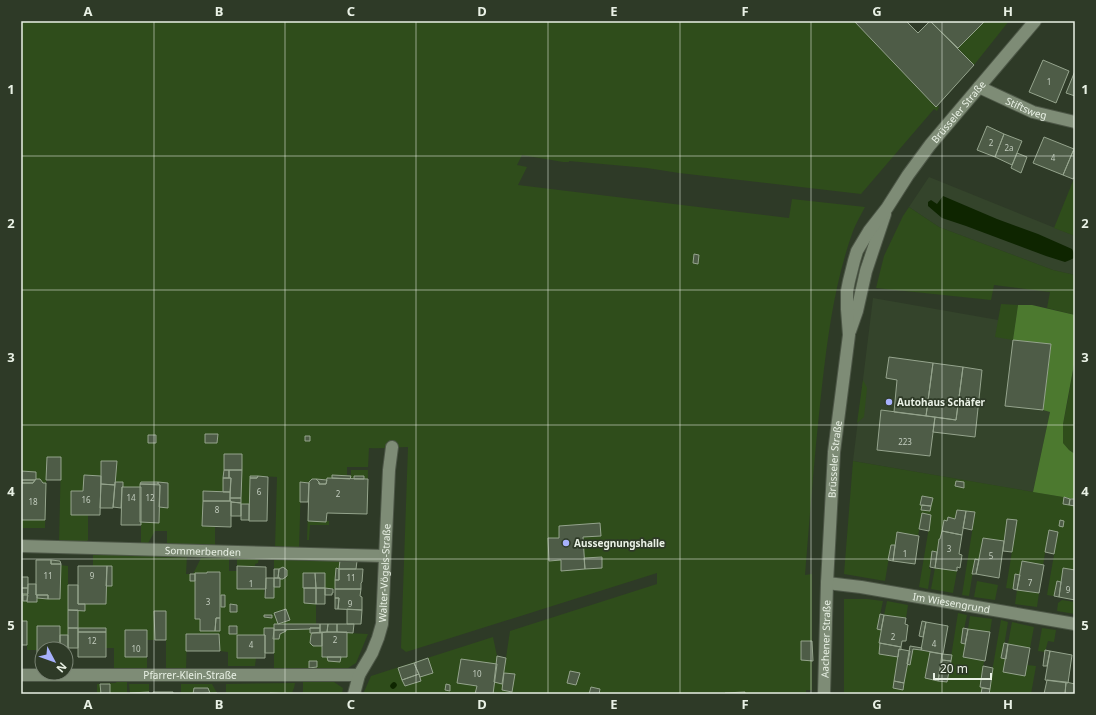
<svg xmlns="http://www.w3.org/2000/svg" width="1096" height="715" font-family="'Noto Sans',sans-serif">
	<rect width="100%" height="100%" fill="#2e3a27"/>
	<path fill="#34442b" d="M929 177 1075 236V275L1053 270 939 227 909 207Z
		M873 298 1060 331 1065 335 1048 422 1033 492 853 461Z"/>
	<path fill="#2f4d1b" d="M21 21H854L936 107 937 106 939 107 937 111 934 109 861 194 679 173 647 168 569 161V162H563L522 155 517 165 527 167 518 185 789 218 792 199 865 207C861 215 856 223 853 231 835 281 828 334 822 386 815 449 810 512 805 575L812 574V690H806V694H745V692L684 694H363L371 676 493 637 497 656 494 682 502 684 510 631 657 584V573L406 652 401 648 408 447C394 447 382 449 369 448L368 467H347V475H351V470H368L367 514 327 513 326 521H329V525H310L309 540H307L309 483 301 482 299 549H275L277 477 258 476 249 504H241L242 470 231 478 230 501 202 526H215V547L167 546V531H155L147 545H141V522L159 523V507H168V483L141 482 140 487H123V482H115L116 461H101L100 515H88V540L86 542 59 543 61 457H47L45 528H21Z
		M985 21H1009L974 65 958 48Z
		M1075 176V236L1054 228Z
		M909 207 939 227 1053 270 1075 275V315L1047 308 1050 292 994 285 991 300 876 288 884 256 903 216Z
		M1001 304 1018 305 1013 340 995 337Z
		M1075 358V454L1069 450 1063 443V424L1068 399Z
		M863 380 867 388 864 417 857 423Z
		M853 461 1075 499V600L1047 595 1058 532 1049 530 1043 565 1022 562 1020 575 1015 574 1013 589 1006 588 1017 521 1008 519 1004 541 983 538 979 560 975 559 969 596 962 595 975 513 957 510 955 519 948 518 947 521H944L937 552H932L929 569H931L928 589 919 587 931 515 922 514 918 536 897 532 895 545H891L885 581 844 574Z
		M93 553 187 555 186 574H193L202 556H229V571H237V589H264L265 598H274V557L340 559 339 580 335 589 316 588V624H320L347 633 368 634 356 663 345 670 274 671V628H264L265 635V658H256L255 666H228V652L220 651 219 634H187L186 670H166V611L154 612 155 640H147V670H114V648H106V657H78V629L68 635H60V649H42L37 655V650H27V621H21V588H28V602H37V595L60 565 68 566V585L78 604V566H93Z
		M237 557H259L258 563 255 564V566H237Z
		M935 568 957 571 953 593 931 589Z
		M977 581 998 585 995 600 974 597Z
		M1017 590 1039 593 1037 607 1015 604Z
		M844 599H867L883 601 877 629 881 630 879 643 901 647V650H899L894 681 904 683 907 664H910L913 649 930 652 925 678 947 682 958 613 967 615 961 643 965 644 963 657 984 661 980 687 989 689 1001 620 1008 622 1002 658 1006 659 1003 672 1025 676 1027 665 1036 666 1031 694H844Z
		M1062 600 1075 602V614L1057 611 1058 603Z
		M887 601 908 605 906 618 884 615Z
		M970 616 992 619 990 632 968 629Z
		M1012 622 1034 627 1030 648 1008 644Z
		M1042 628 1056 630 1054 642 1048 641 1045 652 1038 651Z
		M117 679H127V694H80L97 693V684L116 683Z
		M303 682H334L343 688 342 694H226V684L295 683 294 688 292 693 303 694Z
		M129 684H149V692L130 693Z
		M181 684H212L217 693 181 694Z"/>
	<path fill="#4c792f" d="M1018 305H1032L1075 315V359L1063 424V443L1069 450 1075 454V499L1033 492 1050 412 1043 410 1051 345 1013 340Z"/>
	<path fill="#0e2500" d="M943 196 997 219 1038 234 1072 249 1074 253V258L1070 260 1065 262 1046 256 966 226 942 218 928 206V202L931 200 937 204Z"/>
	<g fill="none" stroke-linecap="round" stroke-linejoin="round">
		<path stroke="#0e2500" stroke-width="5.5" d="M393 686 394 685"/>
	</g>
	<path fill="#4e5c47" stroke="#95a48d" d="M854 21H906L918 33 930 21 974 65 936 107Z
		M930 21H985L958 48Z
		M1043 60 1069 71 1056 103 1029 92Z
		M1075 71V96L1066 93Z
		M987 126 1004 134 995 157 977 150Z
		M1004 134 1022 141 1012 165 995 157Z
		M1044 137 1074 149 1063 175 1033 163Z
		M1073 151 1075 152V176L1073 179 1063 175Z
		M1017 153 1027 157 1021 173 1011 168Z
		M694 254 699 255 698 264 693 263Z
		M1013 340 1051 344 1043 410 1005 406Z
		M889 357 933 363 926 416 894 412 897 380 886 378Z
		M933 363 963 367 956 420 926 416Z
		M963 367 982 370 975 437 933 432 935 417 956 420Z
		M881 410 935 417 930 456 877 450Z
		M205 434H218L217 443H205Z
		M148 435H156V443H148Z
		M305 436H310V441H305Z
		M224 454H242V470H224Z
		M47 457H61V480H46Z
		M101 461H117L115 485 101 484Z
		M224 470H229V478H223Z
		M229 470H242L241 498H230L231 478H229Z
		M21 471 36 472V479L35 480H21Z
		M84 475 101 476 100 515H71V491H83Z
		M332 475 351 476 350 479 332 478Z
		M250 476H258L257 478H250Z
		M258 476 268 477 267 521H249L250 478H257Z
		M354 476H364V479H354Z
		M223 478H231L230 492H223Z
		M327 478 368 479 367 514 327 513 326 522 308 521 309 482 312 479H316L319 482V484H326Z
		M36 479H40L43 483H46L45 520H21V483H33Z
		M316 479 327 480 326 484H319V482Z
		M21 480H35L33 483H21Z
		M956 481 964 482V488L955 486Z
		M115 482H123V487H122L121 508 113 507Z
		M141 482H158V484H140Z
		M158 482 168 483V508L159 507 160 485 158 484Z
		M300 482 309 483 308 502H300Z
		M101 484 115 485 113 508H100Z
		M140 484 160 485 159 523 140 522Z
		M122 487H141V525H121Z
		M203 491 230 492V501H203Z
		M922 496 933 498 931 506 920 505Z
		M1064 497 1070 499 1069 505 1063 504Z
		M230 498H241V503L231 502V501H230Z
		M1070 499H1075V506L1069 505Z
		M203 501H231V527L202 526Z
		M231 502 241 503V516H231Z
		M241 504H249V520H241Z
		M922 505 931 506 930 511 921 510Z
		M957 510 966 511 962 535 942 531 944 520 947 521 948 517 955 519Z
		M966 511 975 512 972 530 963 528Z
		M922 513 931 515 929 531 919 529Z
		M1007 519 1017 520 1012 552 1003 551V550Z
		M1060 520 1064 521 1063 527 1059 526Z
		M600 523 601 536 583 537 585 569 561 571V560L549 561 548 538H559V526Z
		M1049 530 1058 532 1054 554 1045 552Z
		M942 531 962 535 959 554 962 555 960 568 957 567V571L935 568 939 539H940Z
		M897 532 919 536 915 564 893 561Z
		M983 538 1004 541 999 578 976 574Z
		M891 545H895L893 561 888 560Z
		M932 551 937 552 935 568 930 567Z
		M602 557V568L585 569 584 558Z
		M975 559 979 560 976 574H972Z
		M36 560H51V564H61L60 599H48V595H36Z
		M51 560 60 561 61 564H51Z
		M340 560 357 561 356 569H339Z
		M1022 561 1044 565 1039 593 1017 590Z
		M78 566H107L106 604H78Z
		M107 566H112V586H106Z
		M237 566 266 567V589H237Z
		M283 567 287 570V576L283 579H280V578H278L279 569Z
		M336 568 339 569V580H335Z
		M1063 568 1075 570V600L1059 597Z
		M274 569H279L278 578H274Z
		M339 569H363L362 582 361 583V589H335V580H339Z
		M207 572H220V618H216L215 631H200V619H195V573H207Z
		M303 573H315L316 588H303Z
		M315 573H325V588H316Z
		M190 574H195V581H190Z
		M1015 574 1020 575 1017 590 1013 589Z
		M21 577H28V588H21Z
		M266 578H274V598H265Z
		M274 578H280V587H274Z
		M1057 581 1061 582 1059 597 1054 596Z
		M28 584H36V595H37V602H27Z
		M68 585H78V604H85V611L68 610Z
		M21 588H28V594H21Z
		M304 588H316V604L304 603Z
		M316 588H325V604H316Z
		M325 588 333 589V593H332V595H325Z
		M335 589H361L360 596 362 597V610L338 609 339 598H335Z
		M23 595H28L27 601H23Z
		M37 595H48V599L37 598Z
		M221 595H225V607H221Z
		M335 598H339L338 609H335Z
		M230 604 237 605V612H230Z
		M286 609 290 620 278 624 274 613Z
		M347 609 362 610 361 624H347Z
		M68 610H78V628H68Z
		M154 611H166V640H155Z
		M880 614 884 615 881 630 877 629Z
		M264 615H272V618L264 617Z
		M884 615 906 618 905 624 908 625 906 641H902L901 647 879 643Z
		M216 618H220V631H215Z
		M21 621H27V645H21Z
		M922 621 926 622 923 637 919 636Z
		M926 622 948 626 943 654 921 650Z
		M274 624H320V628H310V629L274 630Z
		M320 624H328L327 632 320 633Z
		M328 624H337V632H327Z
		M337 624H354L353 633 337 632Z
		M37 626H60V649H42V655H37Z
		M229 626H237V634H229Z
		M68 628H78V648H68Z
		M78 628H106V632H78Z
		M264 628H274V653H265V635H264Z
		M310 628H320V633H310Z
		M963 628 968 629 965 644 961 643Z
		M968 629 990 632 985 661 963 657Z
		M125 630H147V657H125Z
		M274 630H286V631L280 634 279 639H273Z
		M78 632H106V657H78Z
		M322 632H347V657H322Z
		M322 632V646H313L310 643 311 635 312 633Z
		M186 634H219L220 651H186Z
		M60 635H68V650H66V649H60Z
		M237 635H265V658H237Z
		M801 641H812L813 661 801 660Z
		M880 643 901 647V650L899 649 898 657 879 654Z
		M1004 643 1008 644 1006 659 1001 658Z
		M1008 644 1030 648 1025 676 1003 672Z
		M910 646 922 648 921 650 913 649 910 665 907 664Z
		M899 649 910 651 904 683 894 681Z
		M66 650H68V665H66Z
		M1045 650 1050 651 1047 666H1043Z
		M1050 651 1072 655 1068 683 1045 680Z
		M930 652 942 654 938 681 925 678Z
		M942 654 952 655 951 661 942 660Z
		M497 656 506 658 502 684 494 682Z
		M327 657H341L340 662 328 661Z
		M428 658 433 673 420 677 414 663Z
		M461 659 497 664 493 694H475L477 686 457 683Z
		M942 660 951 661 947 682 938 681Z
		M309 661H317V667L309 668Z
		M414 663 419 674 402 680 398 668Z
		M983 666 993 668 990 689 980 687Z
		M570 671 580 673 576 685 567 683Z
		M504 673 515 674 512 692 502 690Z
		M419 674 421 681 405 686 402 680Z
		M1047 680 1066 682 1065 694H1044Z
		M894 681 904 683 903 690 893 688Z
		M1066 682 1075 684 1074 694H1065Z
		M100 684H110V694H101Z
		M446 684 450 685V691L445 690Z
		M591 687 600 689 599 694H589Z
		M194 688H208L210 693 193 694Z
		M982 688 990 689 989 694H981Z
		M149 692V694H130V693Z
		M153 692H173V694H153Z
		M745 692V694H725V693Z
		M217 693V694H190Z
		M270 693 292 694H302H270Z"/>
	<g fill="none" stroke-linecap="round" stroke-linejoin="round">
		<g stroke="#4d5747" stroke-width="14">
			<g id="minor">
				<path id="s1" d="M979 87 1033 112 1075 122"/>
				<path id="s2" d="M21 546 385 556"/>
				<path id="s3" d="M827 583 861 587 1075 624"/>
				<path id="s4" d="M21 675H359"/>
				<path id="s5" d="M354 694 359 675 372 653 378 638 382 624 389 470 392 447"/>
			</g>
		</g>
		<g stroke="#4d5747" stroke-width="14">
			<g id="tertiary">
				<path d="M850 331 857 311 866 271 885 214"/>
				<path id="s6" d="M824 694 827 583 834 452 849 335 847 309V291L849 281 854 261 857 251 869 231 887 208 908 175 930 145 1035 21"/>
			</g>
		</g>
		<use href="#minor" stroke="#7e8c76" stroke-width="12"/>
		<use href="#tertiary" stroke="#7e8c76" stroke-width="12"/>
	</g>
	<path fill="none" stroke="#e9f1e5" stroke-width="1" stroke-opacity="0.55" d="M154 21V694M285 21V694M416 21V694M548 21V694M680 21V694M811 21V694M942 21V694M21 156H1075M21 290H1075M21 425H1075M21 559H1075"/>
	<g fill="#a7b1fc" stroke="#2e3a27" stroke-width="1.5">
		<circle cx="889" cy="402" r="4"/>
		<circle cx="566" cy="543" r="4"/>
	</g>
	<g text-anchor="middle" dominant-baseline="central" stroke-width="3.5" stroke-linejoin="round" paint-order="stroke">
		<g font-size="8" fill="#c2ccbe">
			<text x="1049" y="81">1</text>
			<text x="991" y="142">2</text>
			<text x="1009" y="147">2a</text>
			<text x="1053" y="157">4</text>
			<text x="905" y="441">223</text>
			<text x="259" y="491">6</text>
			<text x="338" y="493">2</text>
			<text x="131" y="497">14</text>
			<text x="150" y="497">12</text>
			<text x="86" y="499">16</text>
			<text x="33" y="501">18</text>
			<text x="217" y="509">8</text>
			<text x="949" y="548">3</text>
			<text x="905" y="553">1</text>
			<text x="991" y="555">5</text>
			<text x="48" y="575">11</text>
			<text x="92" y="575">9</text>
			<text x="351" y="577">11</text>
			<text x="1030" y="582">7</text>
			<text x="251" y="583">1</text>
			<text x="1068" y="589">9</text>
			<text x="208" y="601">3</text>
			<text x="350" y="603">9</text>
			<text x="893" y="636">2</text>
			<text x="335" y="639">2</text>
			<text x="92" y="640">12</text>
			<text x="934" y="643">4</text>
			<text x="251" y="644">4</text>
			<text x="136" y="648">10</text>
			<text x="477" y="673">10</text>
		</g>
		<g font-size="10" fill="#e9f1e5" stroke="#2e3a27">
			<text stroke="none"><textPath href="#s1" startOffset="52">Stiftsweg</textPath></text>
			<text stroke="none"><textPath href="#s6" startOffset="618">Brüsseler Straße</textPath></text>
			<text stroke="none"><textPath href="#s6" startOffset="235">Brüsseler Straße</textPath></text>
			<text stroke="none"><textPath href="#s2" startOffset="182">Sommerbenden</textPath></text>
			<text stroke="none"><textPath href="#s5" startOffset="127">Walter-Vögels-Straße</textPath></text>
			<text stroke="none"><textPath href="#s3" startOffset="126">Im Wiesengrund</textPath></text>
			<text stroke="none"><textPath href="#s6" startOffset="55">Aachener Straße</textPath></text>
			<text stroke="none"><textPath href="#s4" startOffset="169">Pfarrer-Klein-Straße</textPath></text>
		</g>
		<g font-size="10" font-weight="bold" fill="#e9f1e5" stroke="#2e3a27" text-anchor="start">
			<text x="897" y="402">Autohaus Schäfer</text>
			<text x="574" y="543">Aussegnungshalle</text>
		</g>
	</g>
	<rect width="1096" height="715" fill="none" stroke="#2e3a27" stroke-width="44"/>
	<g transform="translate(54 661) rotate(131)"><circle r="19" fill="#2e3a27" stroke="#798373"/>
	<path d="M0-3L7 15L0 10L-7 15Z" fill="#a7b1fc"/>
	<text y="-6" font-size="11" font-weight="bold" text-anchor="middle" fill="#e9f1e5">N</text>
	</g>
	<path d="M934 673v6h57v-6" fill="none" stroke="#e9f1e5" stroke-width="2"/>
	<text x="940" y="673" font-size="12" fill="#e9f1e5" stroke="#2e3a27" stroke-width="3" paint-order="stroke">20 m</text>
	<rect x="22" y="22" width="1052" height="671" fill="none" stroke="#e9f1e5" stroke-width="1.5"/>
	<g font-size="13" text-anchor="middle" font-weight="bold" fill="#e9f1e5">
		<text x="88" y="16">A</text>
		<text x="219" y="16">B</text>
		<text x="351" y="16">C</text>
		<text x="482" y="16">D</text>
		<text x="614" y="16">E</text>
		<text x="745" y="16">F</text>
		<text x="877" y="16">G</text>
		<text x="1008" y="16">H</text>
		<text x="11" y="94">1</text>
		<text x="1085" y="94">1</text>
		<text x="11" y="228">2</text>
		<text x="1085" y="228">2</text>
		<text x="11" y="362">3</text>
		<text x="1085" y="362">3</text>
		<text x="11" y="496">4</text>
		<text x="1085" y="496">4</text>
		<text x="11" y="630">5</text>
		<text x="1085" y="630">5</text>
		<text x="88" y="709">A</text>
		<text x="219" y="709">B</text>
		<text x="351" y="709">C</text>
		<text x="482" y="709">D</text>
		<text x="614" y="709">E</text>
		<text x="745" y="709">F</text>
		<text x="877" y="709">G</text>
		<text x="1008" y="709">H</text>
	</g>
</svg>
